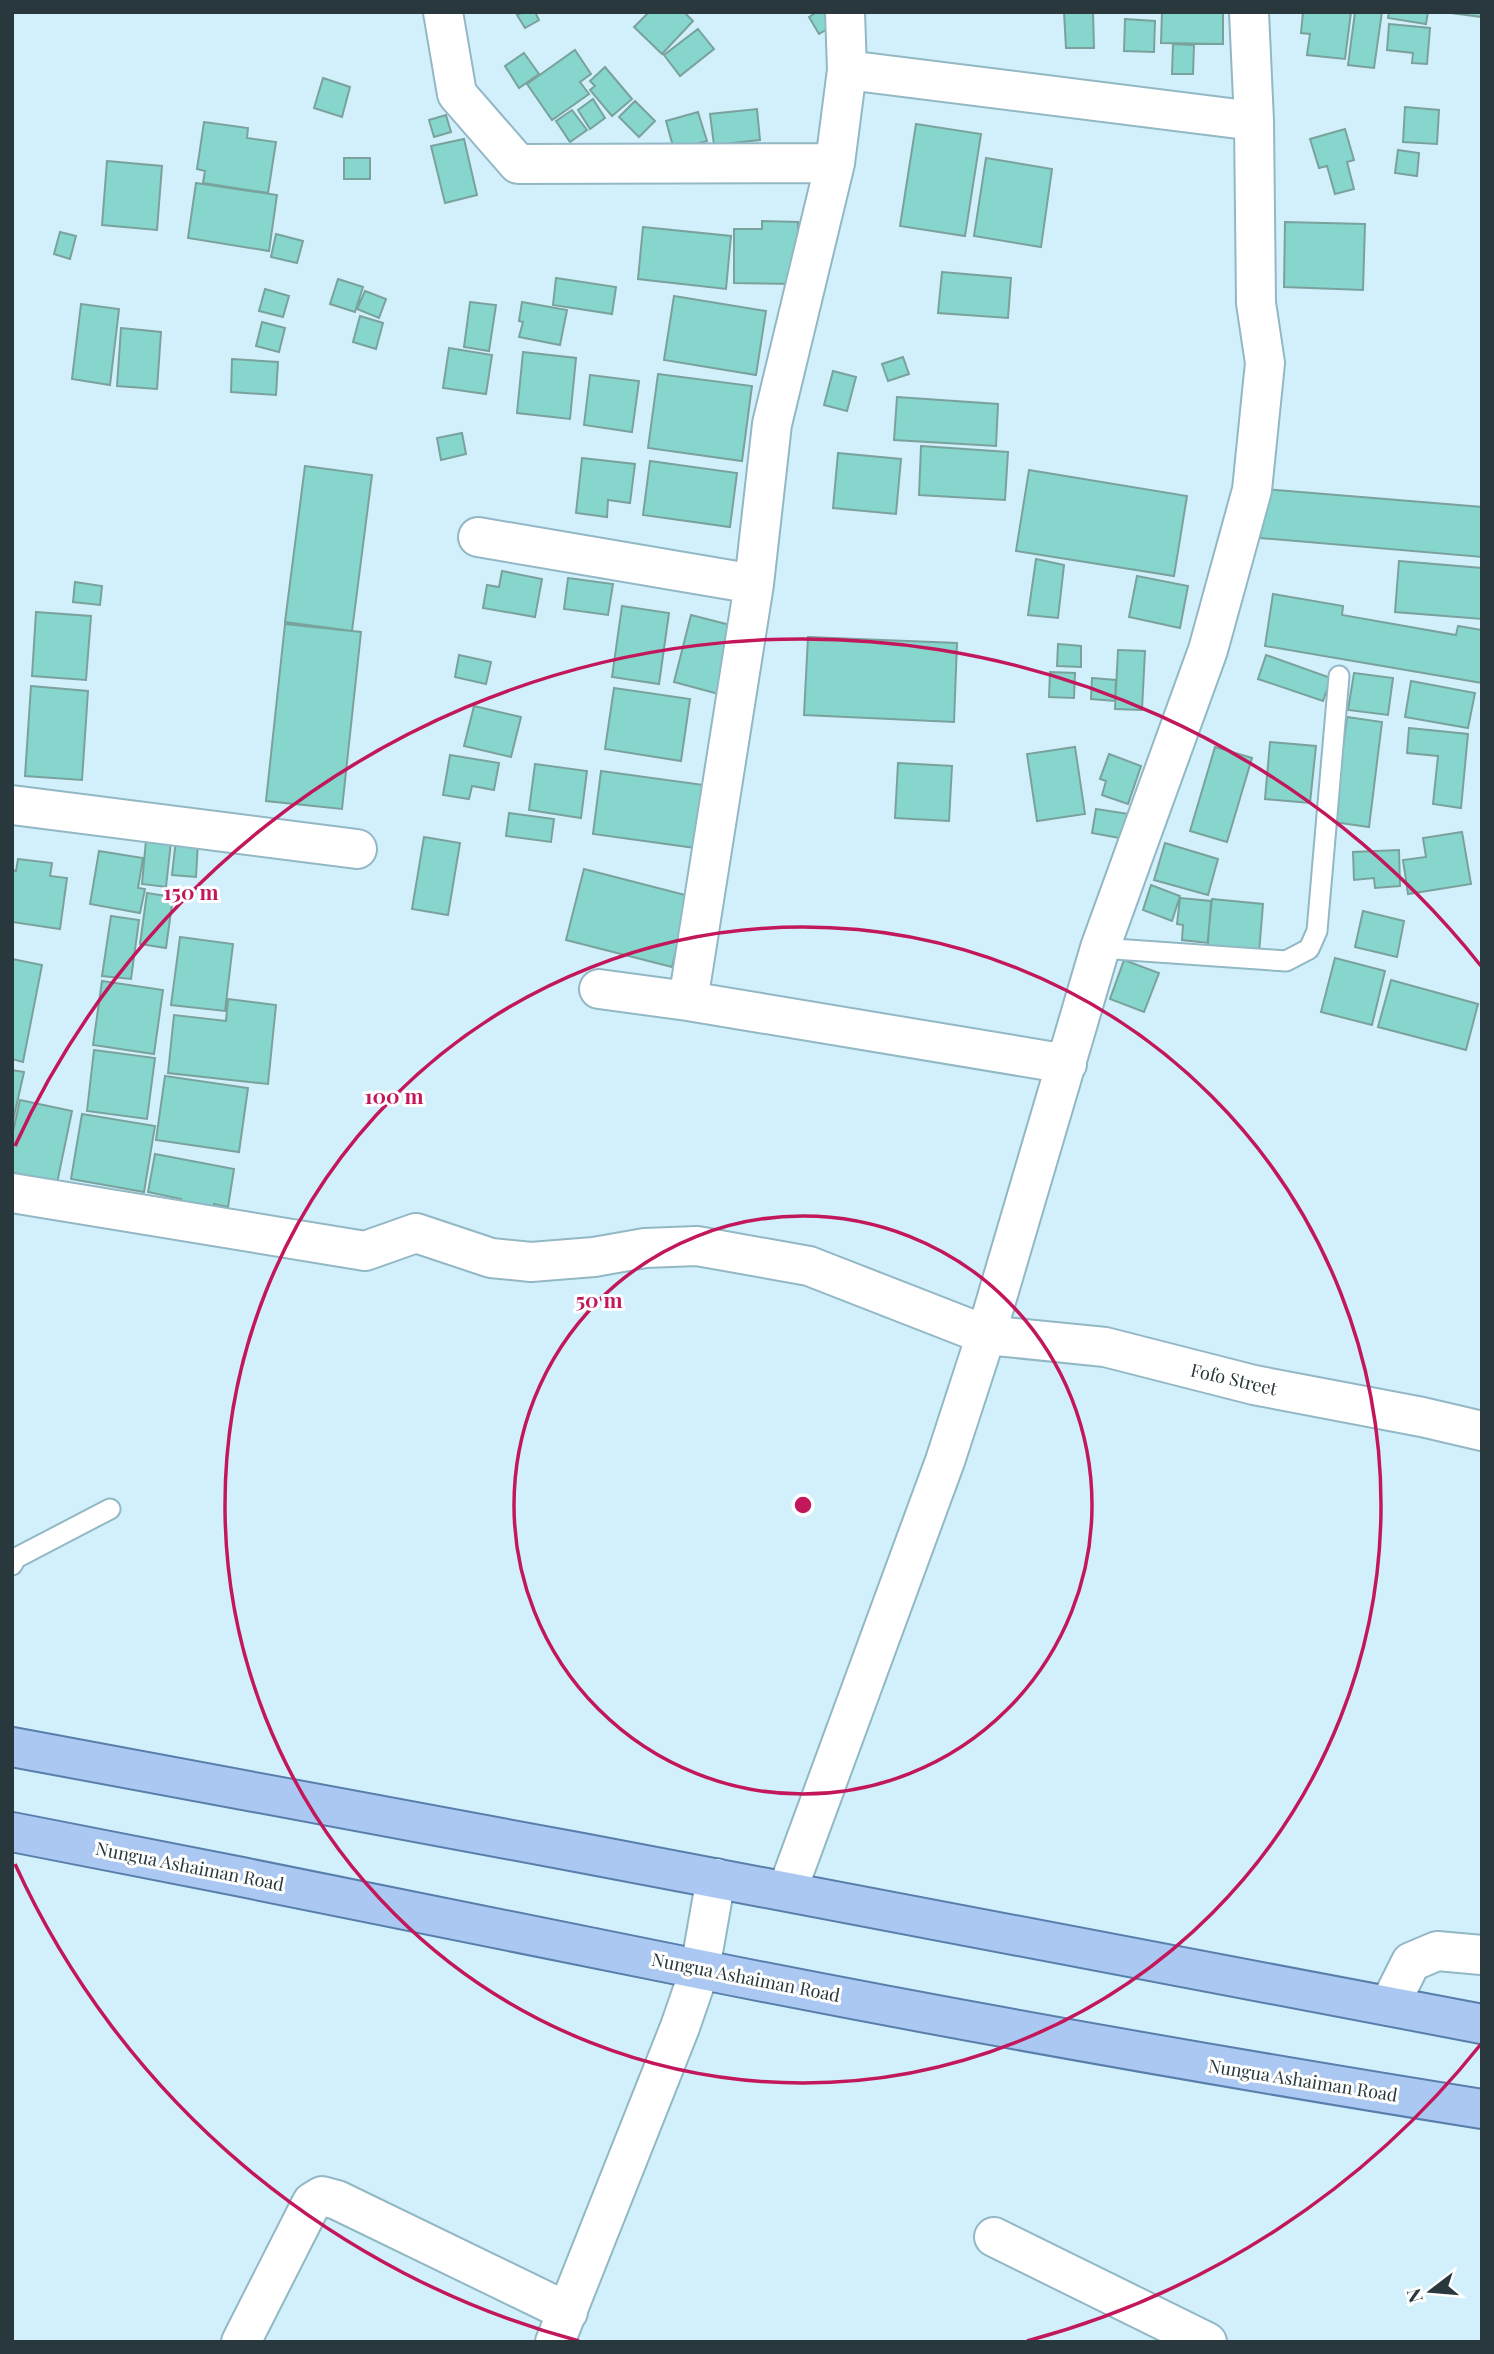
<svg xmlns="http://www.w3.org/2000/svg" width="1494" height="2354" font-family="'Playfair Display',serif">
	<rect width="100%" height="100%" fill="#d2f0fb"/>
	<path fill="#86d6cd" stroke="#7aa29d" stroke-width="2" d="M523 12H535L539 20 525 28 517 15Z
		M649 12H684L693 21 662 54 634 27Z
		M817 12H831L838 23 819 34 809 17Z
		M1064 12H1093L1094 48H1066Z
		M1162 12H1223V44L1161 43Z
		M1303 12H1351L1345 59 1307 55 1310 34 1301 33Z
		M1355 12H1382L1374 68 1348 65Z
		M1389 12H1428L1426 24 1388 18Z
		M1443 12H1482V17Z
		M1125 19 1155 21 1154 52 1124 51Z
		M1389 24 1430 28 1427 64 1412 63 1413 53 1387 50Z
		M698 29 714 49 680 76 664 55Z
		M1173 44 1194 45 1193 74H1172Z
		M575 50 591 74 580 82 589 94 552 120 527 84Z
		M524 53 539 74 519 88 505 66Z
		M605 67 632 99 612 116 590 90 595 86 590 81Z
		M323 78 350 87 342 117 314 108Z
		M593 99 605 118 590 129 578 110Z
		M635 101 655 121 639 137 619 117Z
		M1405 107 1439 110 1437 144 1403 142Z
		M757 109 760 140 714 145 710 114Z
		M572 110 587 130 570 142 556 121Z
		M698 112 707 141 674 150 666 121Z
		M446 115 451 132 434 137 429 120Z
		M204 122 248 128 247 138 276 142 268 193 203 183 205 171 197 169Z
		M916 124 981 134 965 236 900 226Z
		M1345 129 1354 160 1347 162 1354 189 1335 194 1327 166 1319 168 1310 139Z
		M464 139 477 195 445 203 431 146Z
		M1398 150 1419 153 1417 176 1395 173Z
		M344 158H370V179H344Z
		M986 158 1052 169 1041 247 974 236Z
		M107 161 162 166 157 230 102 225Z
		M196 183 277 195 269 251 188 238Z
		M762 221 798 222V284L734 283V229H762Z
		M1285 222 1365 224 1363 290 1284 287Z
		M643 227 731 236 726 289 638 279Z
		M60 232 76 236 70 259 54 254Z
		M276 234 303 241 297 263 271 257Z
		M942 272 1011 278 1008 318 938 313Z
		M556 278 616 287 612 314 553 305Z
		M338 279 363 287 355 312 330 304Z
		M265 289 289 296 283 317 259 311Z
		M365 291 386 299 379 318 357 309Z
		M674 296 766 311 756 375 664 360Z
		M470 302 496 305 489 351 464 347Z
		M522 302 567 310 560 345 519 337 523 322 519 321Z
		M81 304 119 309 110 385 72 379Z
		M360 316 383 323 376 349 353 342Z
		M262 322 285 328 279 352 256 346Z
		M121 328 161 332 157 389 117 386Z
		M449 348 492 355 486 394 443 388Z
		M523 352 576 358 570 419 517 413Z
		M903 357 909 374 888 381 882 364Z
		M232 359 278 362 276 395 231 392Z
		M833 371 856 377 847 411 824 405Z
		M658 374 752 386 742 461 648 448Z
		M590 375 639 381 632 432 584 425Z
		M897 397 998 404 996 446 894 440Z
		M462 433 466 454 441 460 437 438Z
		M921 446 1008 452 1005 500 919 495Z
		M838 453 901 459 896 514 833 508Z
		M582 458 635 464 630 503 608 500 607 517 576 513Z
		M650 461 737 473 730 527 643 515Z
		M305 466 372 475 352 631 285 622Z
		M1029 470 1187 496 1174 576 1016 551Z
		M1264 489 1482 507V557L1260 538Z
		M1036 559 1064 565 1058 618 1028 615Z
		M1399 561 1482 568V619L1395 612Z
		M502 571 542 579 535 617 483 608 487 585 499 587Z
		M1137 576 1188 586 1180 628 1129 617Z
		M568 578 613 584 608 615 564 609Z
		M75 582 102 586 100 605 73 602Z
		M1273 594 1343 606 1342 615 1456 635 1458 626 1482 630V683L1265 646Z
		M622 606 669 613 659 684 612 677Z
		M36 612 91 616 86 680 32 676Z
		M691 615 742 628 726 696 674 682Z
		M285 624 361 632 342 809 266 801Z
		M808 637 957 643 954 722 804 715Z
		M1058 644 1081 646V667L1057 666Z
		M1118 650 1145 651 1142 710 1115 709Z
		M459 655 491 662 486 684 455 677Z
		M1266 655 1331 678 1323 701 1258 679Z
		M1050 672 1075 673 1074 698 1049 697Z
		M1354 673 1393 678 1388 715 1348 710Z
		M1092 678 1116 680 1115 701 1091 699Z
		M1411 681 1475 693 1468 728 1405 717Z
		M31 686 88 691 82 780 25 776Z
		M614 688 690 699 681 761 605 749Z
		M474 706 521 717 511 757 464 746Z
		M1347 717 1382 722 1369 827 1333 822Z
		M1409 728 1468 734 1461 808 1433 804 1438 756 1407 753Z
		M1270 742 1316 746 1310 803 1265 799Z
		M1075 747 1085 814 1037 821 1027 754Z
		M1215 747 1252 758 1227 842 1190 831Z
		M1109 754 1141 766 1128 804 1102 795 1106 781 1100 779Z
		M450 755 499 763 494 790 472 786 469 799 443 795Z
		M898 763 952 766 949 821 895 818Z
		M535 764 587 771 581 818 529 810Z
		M601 771 711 786 703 849 593 834Z
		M1096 809 1129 814 1125 839 1092 833Z
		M509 813 554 819 551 842 506 836Z
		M1462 832 1471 884 1408 894 1403 860 1426 857 1423 838Z
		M424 837 460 843 448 915 412 909Z
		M176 839 198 842 196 877 172 875Z
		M146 840 171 842 166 887 142 884Z
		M1165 843 1218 859 1208 895 1154 880Z
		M1399 850 1400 886 1375 888 1374 878 1354 880 1353 852Z
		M99 851 143 858 138 888 145 889 140 913 90 904Z
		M18 859 52 863 50 876 67 878 60 929 12 922V870L16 871Z
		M584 869 689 896 672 967 566 940Z
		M1151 885 1180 896 1172 921 1143 910Z
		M147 893 173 897 166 948 140 944Z
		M1180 898 1211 901 1208 943 1182 940 1183 925 1177 924Z
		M1212 899 1263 904 1259 953 1207 948Z
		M1363 911 1404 921 1397 957 1355 947Z
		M111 916 139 920 131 979 102 976Z
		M180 937 233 944 225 1011 171 1005Z
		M1335 958 1385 971 1372 1025 1321 1012Z
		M12 959 42 965 23 1062 12 1059Z
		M1124 960 1159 973 1144 1012 1110 999Z
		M1391 980 1478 1004 1466 1050 1378 1027Z
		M102 981 163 990 154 1054 93 1045Z
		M228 999 276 1005 268 1084 168 1073 174 1015 226 1021Z
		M94 1050 155 1058 147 1119 87 1111Z
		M12 1070 24 1072 12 1125Z
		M165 1076 248 1088 239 1152 156 1140Z
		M20 1100 72 1111 57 1183 12 1173V1136Z
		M82 1114 155 1126 144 1192 71 1179Z
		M155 1154 234 1169 228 1207 214 1204 212 1219 178 1213 181 1199 148 1192Z"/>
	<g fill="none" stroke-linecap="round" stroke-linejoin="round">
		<g stroke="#92b7c5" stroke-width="23">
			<path id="service" d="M1100 948 1286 961 1309 949 1317 931 1339 676
				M12 1565 16 1558 110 1509"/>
		</g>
		<g stroke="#92b7c5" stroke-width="42">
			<path id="minor" d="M443 12 457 94 518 164 835 163
				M847 70 1254 121
				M478 537 754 584
				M12 805 357 849
				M599 989 688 1001 1067 1064
				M688 1001 754 584 772 424 835 163 847 70 845 12
				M12 1193 365 1251 416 1233 491 1258 531 1262 594 1257 645 1248 697 1246 809 1266 986 1335 1105 1347 1254 1385 1422 1417 1482 1431
				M787 1891 945 1461 986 1335 1100 948 1208 650 1252 490 1265 363 1256 303 1254 121 1249 12
				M1389 2006 1411 1962 1437 1951 1482 1955
				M994 2237 1207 2342
				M241 2342 312 2202 322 2196 337 2200 568 2312
				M555 2342 680 2027 700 1969 716 1878"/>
		</g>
		<g stroke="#587eac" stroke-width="42">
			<path id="primary" d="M12 1747 582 1853 1482 2024
				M12 1832C241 1876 469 1923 698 1969 958 2021 1220 2067 1482 2109"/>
		</g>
		<use href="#service" stroke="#fff" stroke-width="19"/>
		<use href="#minor" stroke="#fff" stroke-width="38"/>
		<use href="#primary" stroke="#aac8f1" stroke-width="38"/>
	</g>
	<g fill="none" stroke="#c2185b" stroke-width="3.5">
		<circle cx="803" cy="1505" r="289"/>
		<circle cx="803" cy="1505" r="578"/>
		<path d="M1481 2044A866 866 0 0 1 1027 2341M579 2341A866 866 0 0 1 15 1864M15 1146A866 866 0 0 1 1481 966"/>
	</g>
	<g text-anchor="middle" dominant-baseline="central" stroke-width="6" stroke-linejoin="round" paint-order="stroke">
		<g font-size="18" fill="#28383d" stroke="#fff">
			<text transform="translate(1234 1379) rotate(13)">Fofo Street</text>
			<text transform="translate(190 1866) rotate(11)">Nungua Ashaiman Road</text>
			<text transform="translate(746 1977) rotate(11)">Nungua Ashaiman Road</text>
			<text transform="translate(1303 2080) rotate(9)">Nungua Ashaiman Road</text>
		</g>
	</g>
	<circle cx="803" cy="1505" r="10" fill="#c2185b" stroke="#fff" stroke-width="3.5"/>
	<g font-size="21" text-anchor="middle" font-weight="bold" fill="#c2185b" stroke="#fff" stroke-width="6" stroke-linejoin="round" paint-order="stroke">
		<text x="191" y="900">150 m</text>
		<text x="394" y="1104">100 m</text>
		<text x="599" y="1308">50 m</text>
	</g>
	<rect width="1494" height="2354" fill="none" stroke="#28383d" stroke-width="28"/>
	<g transform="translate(1431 2291) rotate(254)" stroke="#ffffff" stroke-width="5" paint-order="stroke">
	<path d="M0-5L12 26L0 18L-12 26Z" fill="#28383d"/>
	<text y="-10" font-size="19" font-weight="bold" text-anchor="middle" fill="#28383d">N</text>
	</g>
</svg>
